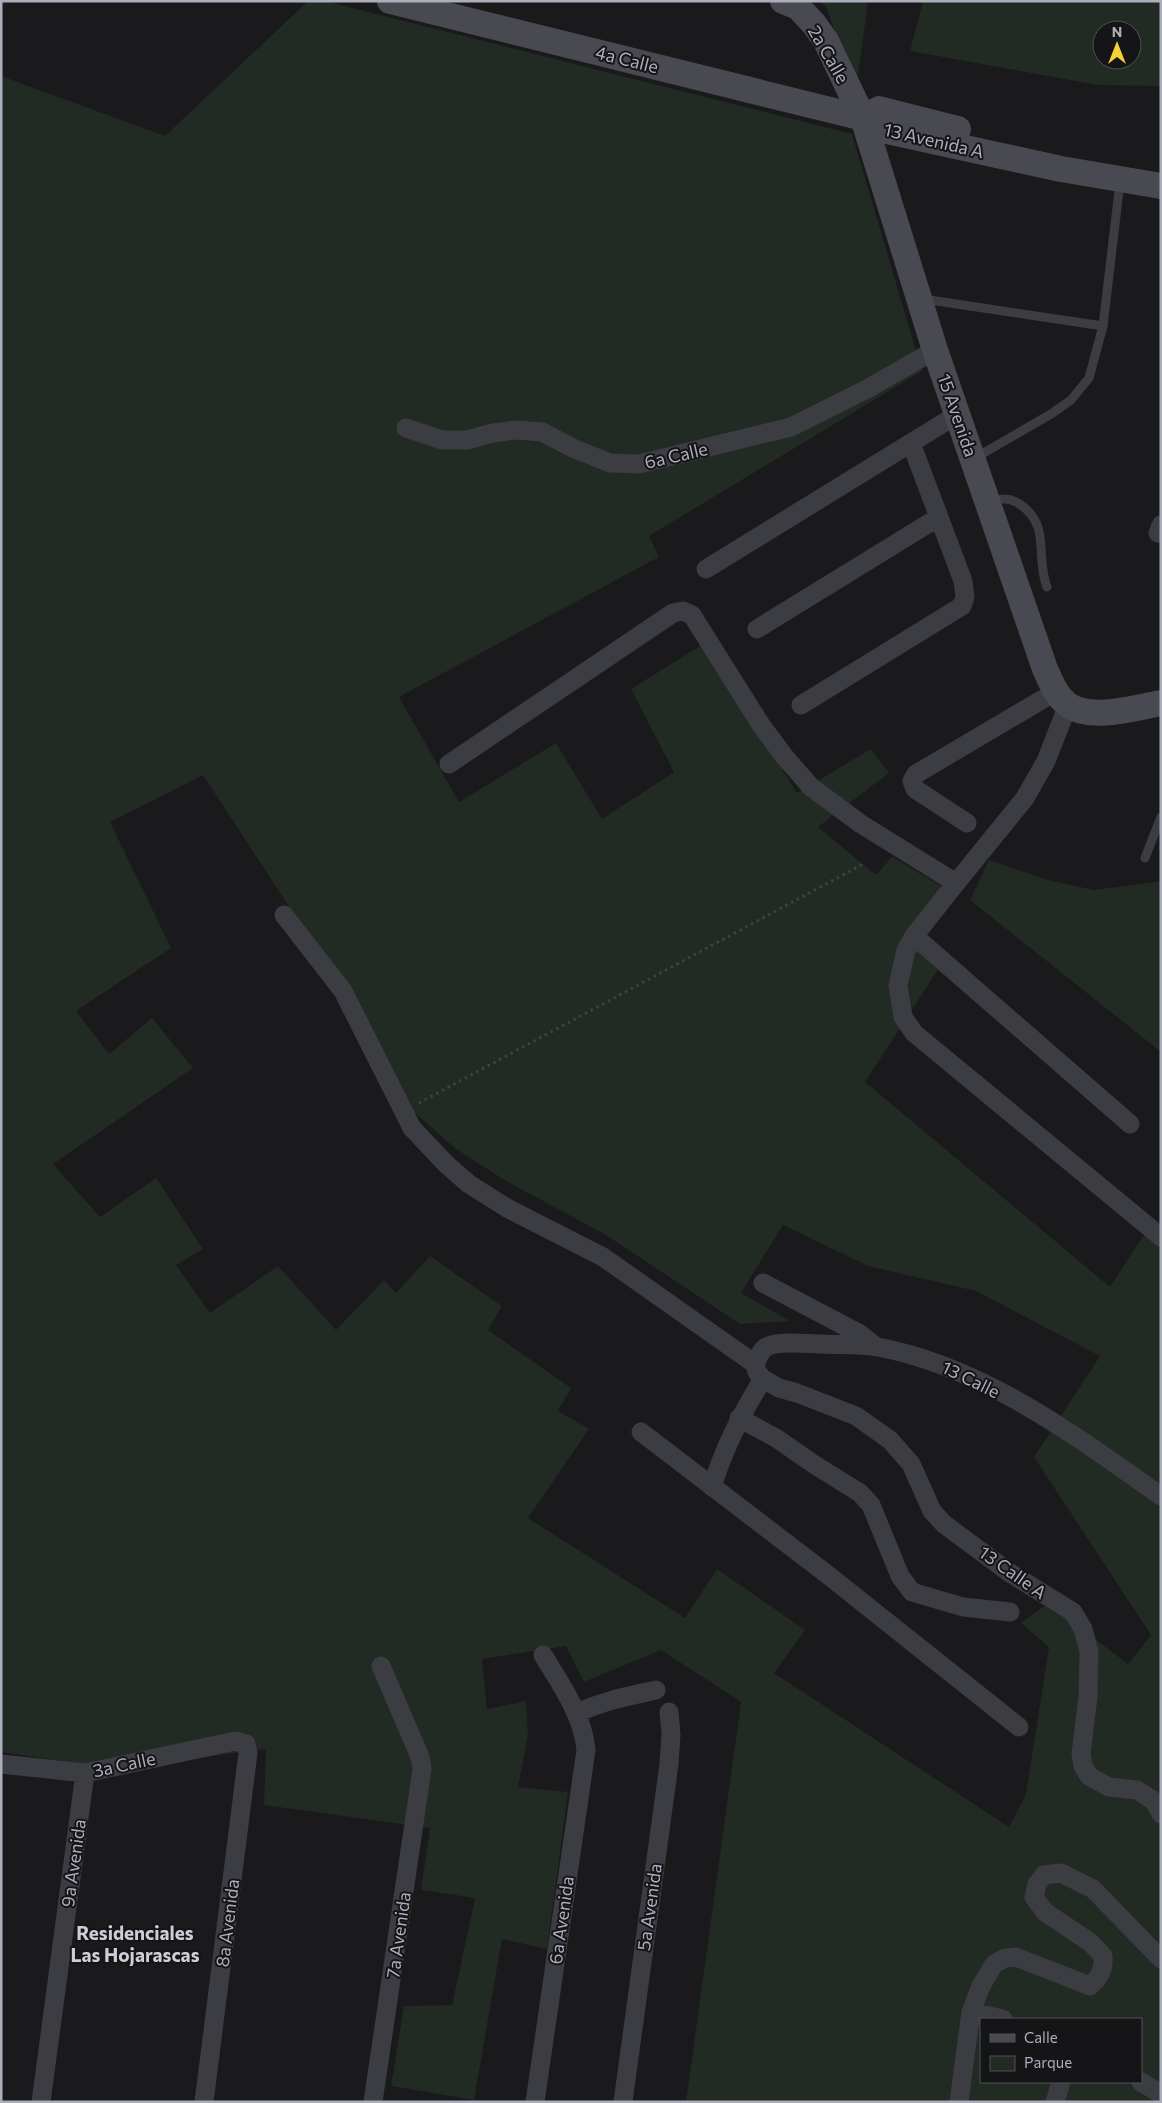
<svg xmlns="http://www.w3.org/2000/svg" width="1162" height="2103" font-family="Commissioner,sans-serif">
	<rect width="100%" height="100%" fill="#1a191c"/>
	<path fill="#212a23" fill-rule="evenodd" d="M308 1H325L852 134 922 371 649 536 659 557 399 697 459 802 556 743 602 819 674 772 631 689 705 643 797 793 871 749 889 773 818 827 876 875 892 857 945 888 905 942 939 968 865 1082 1110 1287 1143 1236 1161 1245V2102H686L741 1702 661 1650 584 1682 566 1646 482 1659 487 1709 526 1701 528 1736 518 1787 568 1792 547 1949 502 1939 474 2100 391 2086 404 2006 452 2005 475 1898 421 1890 430 1828 264 1805 266 1749 114 1769 1 1752V76L165 136ZM203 775 286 902 406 1105 456 1149 506 1181 606 1235 740 1324 790 1321 741 1293 783 1225 868 1266 976 1291 1100 1356 1034 1457 1151 1635 1128 1664 1048 1603 1021 1623 1049 1647 1026 1794 1009 1827 774 1673 805 1630 717 1569 685 1618 528 1518 589 1429 558 1411 571 1388 488 1330 502 1306 430 1256 396 1293 384 1280 336 1330 278 1266 210 1313 176 1265 203 1249 156 1178 100 1217 53 1164 193 1068 152 1018 109 1054 76 1011 171 948 110 822ZM981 2019H1141V2082H981Z
		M816 1H868L856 92 826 6Z
		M923 1H1161V86L1098 85 910 51ZM1102 30H1132V60H1102Z
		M989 860 1048 880 1094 890 1161 881V1052L970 900Z"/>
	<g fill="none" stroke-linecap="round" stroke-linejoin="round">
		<path stroke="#404148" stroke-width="3" stroke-dasharray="2.5 4" stroke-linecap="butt" d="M419 1103 863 864"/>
		<path stroke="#3c3c43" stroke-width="9" d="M923 299 1103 326
			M975 458 1051 414 1071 400 1089 378 1103 326 1120 182
			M989 502C1001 498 1010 497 1021 505 1051 526 1035 557 1047 587
			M1145 858 1161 817"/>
		<path stroke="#3c3c43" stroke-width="19" d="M406 428 442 440H467L493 433 516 430 542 432 575 449 610 463 639 464 791 427 867 389 935 350
			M1158 533 1161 525
			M706 569 958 414
			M757 629 939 517
			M801 705 962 606 965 597 963 581 911 443
			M1068 705 1046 761 1025 798 956 883 914 936 906 950 898 985 903 1017 914 1033 1161 1237
			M449 764 673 613 683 611 692 615 761 725 784 756 811 787 861 824 956 883
			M967 823 915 789 912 781 916 774 1055 692
			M284 915 343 991 412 1128 446 1164 469 1184 507 1208 603 1257 755 1364
			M914 936 1130 1124
			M763 1283 860 1334 875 1346
			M763 1379 779 1388 797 1393 856 1416 890 1440 911 1464 932 1511 944 1524 1010 1573 1073 1612 1083 1629 1089 1651 1088 1697 1081 1754 1083 1766 1089 1776 1109 1787 1137 1790 1154 1801 1161 1814
			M739 1418 776 1438 815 1465 860 1493 871 1505 900 1576 912 1592 963 1607 1010 1612
			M641 1432 828 1575 1019 1727
			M712 1487C724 1448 741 1414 763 1379L757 1372 755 1364C758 1359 760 1351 765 1348 774 1340 808 1344 821 1344 839 1345 859 1344 878 1347 984 1367 1074 1435 1161 1496
			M577 1713C602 1701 629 1696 656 1690
			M1 1764 85 1773 235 1741 246 1744 248 1753 204 2102
			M971 2012 1003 2019
			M1141 2082 1161 2094
			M41 2102 85 1773
			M373 2102 422 1769 420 1757 381 1666
			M535 2102 586 1750C583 1715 561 1685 543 1655
			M623 2102 669 1764 671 1734 669 1712
			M959 2102 971 2012 981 1986 994 1964 1005 1958 1016 1957 1090 1986C1100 1977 1104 1970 1103 1956L1091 1943 1045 1912 1034 1897 1037 1884 1044 1875 1061 1873 1093 1889 1161 1959
			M1055 2102 1061 2082"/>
		<path stroke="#484951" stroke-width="26" d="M390 1 863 118 878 129 1061 169 1161 186
			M783 1 798 7 814 24 826 41 863 118 935 350 1045 669C1051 682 1056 696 1068 705 1091 721 1135 708 1161 703
			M863 118 879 109 958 129"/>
	</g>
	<g text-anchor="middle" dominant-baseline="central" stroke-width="4" stroke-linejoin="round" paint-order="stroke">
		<g font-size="18" fill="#acaebb" stroke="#151417">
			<text transform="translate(829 54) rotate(60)">2a Calle</text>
			<text transform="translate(627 59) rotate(14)">4a Calle</text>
			<text transform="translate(934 140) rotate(13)">13 Avenida A</text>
			<text transform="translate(958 415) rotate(71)">15 Avenida</text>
			<text transform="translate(676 455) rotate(-13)">6a Calle</text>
			<text transform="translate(971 1379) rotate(26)">13 Calle</text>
			<text transform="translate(1013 1572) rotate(35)">13 Calle A</text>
			<text transform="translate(124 1764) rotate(-12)">3a Calle</text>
			<text transform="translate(73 1863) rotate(-82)">9a Avenida</text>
			<text transform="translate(649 1907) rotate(-82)">5a Avenida</text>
			<text transform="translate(561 1920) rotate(-82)">6a Avenida</text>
			<text transform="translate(227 1923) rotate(-83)">8a Avenida</text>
			<text transform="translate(398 1935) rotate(-82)">7a Avenida</text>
		</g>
		<g font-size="19" font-weight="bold" fill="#cdced7" stroke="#151417">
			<text x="135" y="1932">Residenciales<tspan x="135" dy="22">Las Hojarascas</tspan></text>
		</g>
	</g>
	<rect width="1162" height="2103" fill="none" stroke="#acaebb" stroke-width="5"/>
	<rect x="980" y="2018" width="162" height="65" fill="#151417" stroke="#515259"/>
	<rect x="990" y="2034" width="25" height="8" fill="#484951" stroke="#515259"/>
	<text x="1024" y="2043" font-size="15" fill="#acaebb">Calle</text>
	<rect x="990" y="2056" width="25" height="15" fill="#212a23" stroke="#515259"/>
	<text x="1024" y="2068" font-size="15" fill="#acaebb">Parque</text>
	<g transform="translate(1117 45)"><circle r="24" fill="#151417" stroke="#515259"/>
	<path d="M0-4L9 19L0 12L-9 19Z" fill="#f5d138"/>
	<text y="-8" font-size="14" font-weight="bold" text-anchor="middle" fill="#acaebb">N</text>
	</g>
</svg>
